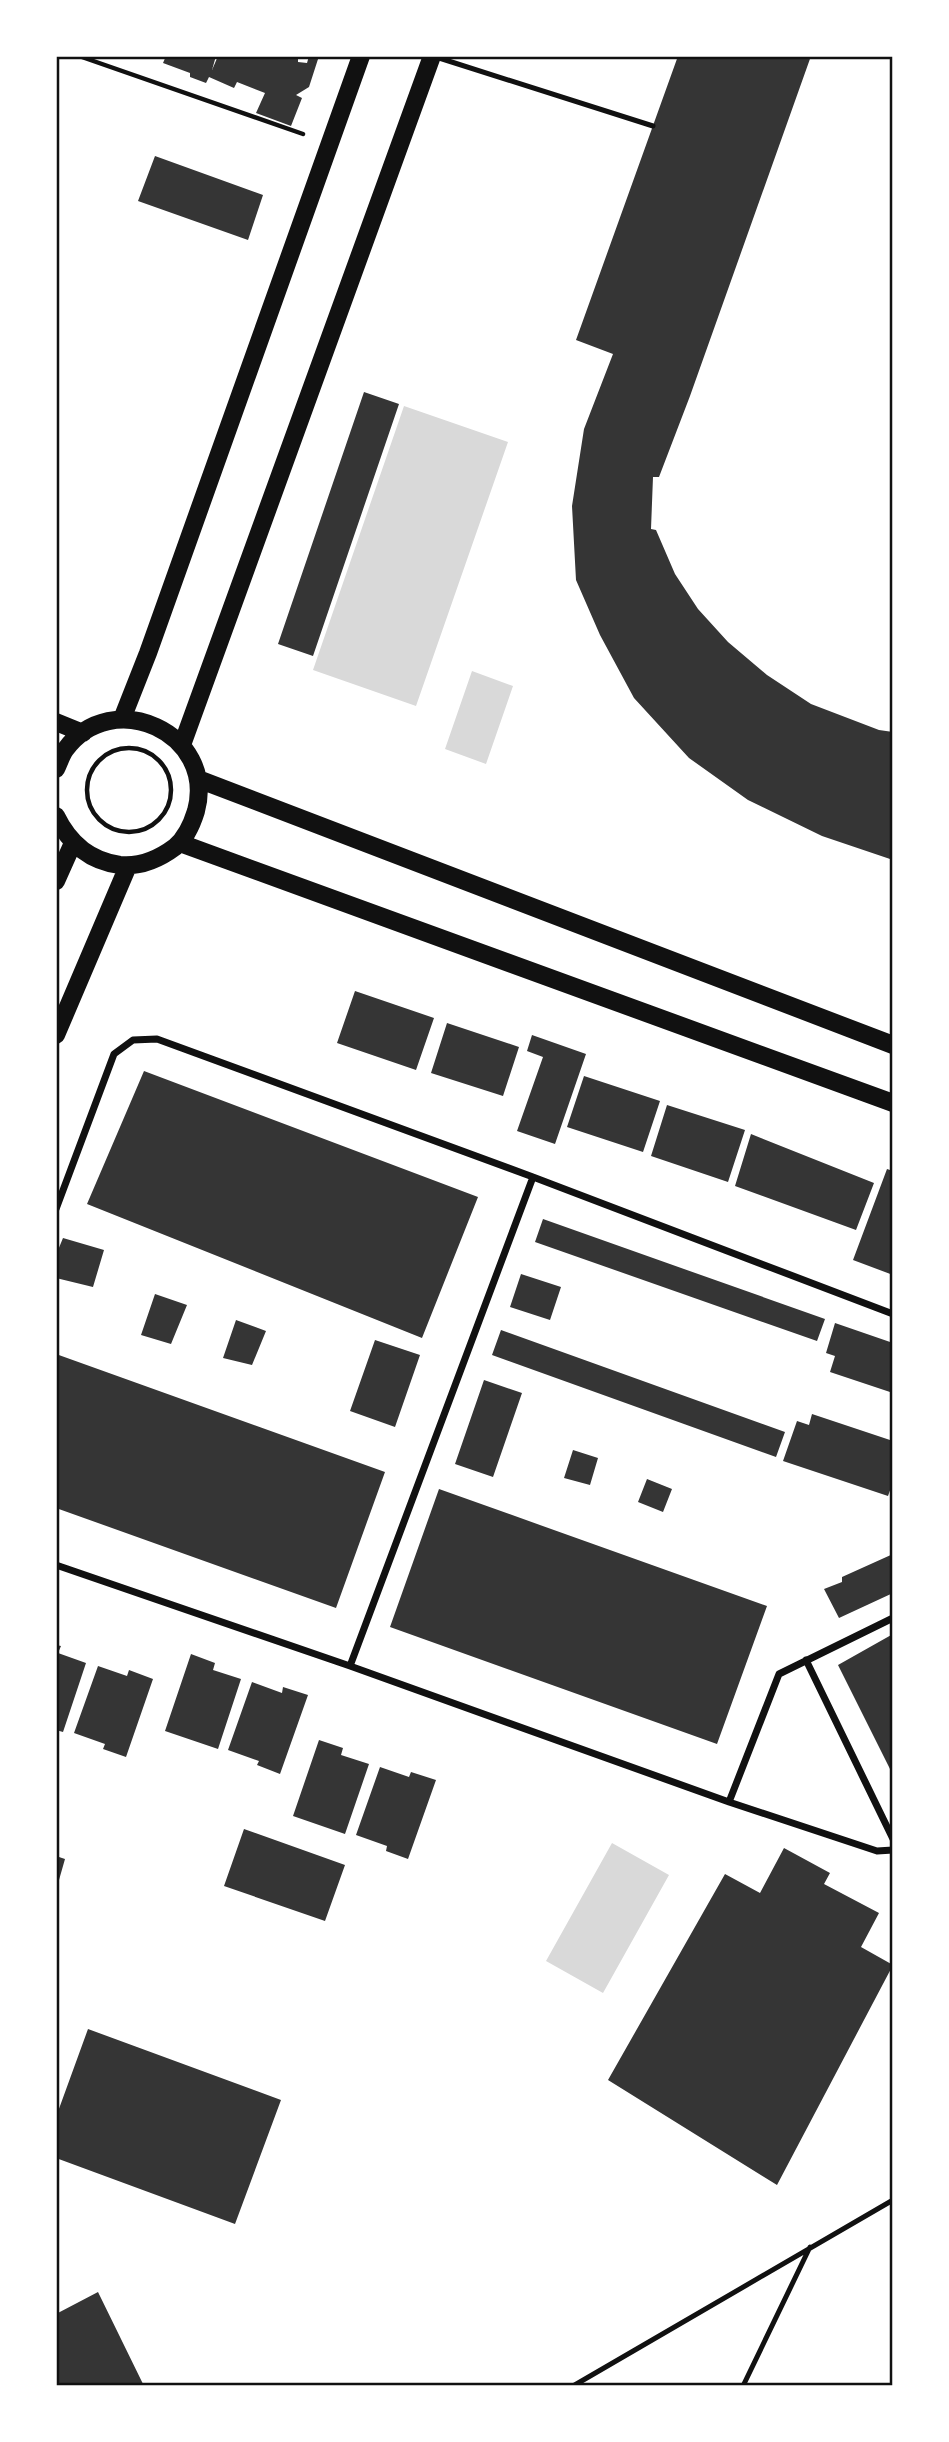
<svg xmlns="http://www.w3.org/2000/svg" width="949" height="2442" font-family="Literata,serif">
	<rect width="100%" height="100%" fill="#fff"/>
	<path fill="#d9d9d9" d="M404 406 508 442 416 706 313 670Z
		M472 671 513 686 486 764 445 749Z
		M612 1843 669 1875 603 1993 546 1961Z"/>
	<path fill="#353535" d="M166 56H216L212 70 218 56H298V62L307 63 309 56H319L309 87 296 95 302 98 291 126 256 113 265 93 237 82 234 88 209 77 206 83 190 77V73L163 63Z
		M678 56H811L690 396 659 477H653L651 529 656 530 675 574 698 609 728 642 767 675 811 704 879 730 893 732V860L822 836 748 800 689 758 634 698 600 635 576 580 572 506 584 429 613 354 576 340Z
		M155 156 263 195 248 240 138 201Z
		M364 392 399 404 313 656 278 644Z
		M355 991 434 1018 416 1070 337 1043Z
		M447 1023 519 1047 503 1096 431 1073Z
		M532 1035 586 1054 555 1144 517 1131 543 1057 527 1051Z
		M144 1071 478 1197 422 1338 87 1204Z
		M584 1076 660 1101 643 1152 567 1127Z
		M667 1105 745 1130 728 1182 651 1156Z
		M751 1134 874 1183 856 1230 735 1186Z
		M887 1169 893 1171V1275L853 1260Z
		M543 1219 825 1319 817 1341 535 1242Z
		M63 1238 104 1250 93 1287 56 1278V1255Z
		M521 1274 561 1287 550 1320 510 1307Z
		M155 1294 187 1305 171 1344 141 1335Z
		M236 1320 266 1331 252 1365 223 1358Z
		M835 1323 893 1343V1393L830 1372 835 1356 826 1353Z
		M501 1330 785 1432 776 1457 492 1355Z
		M375 1340 420 1355 395 1427 350 1411Z
		M56 1354 385 1472 336 1608 56 1508Z
		M484 1380 522 1393 493 1477 455 1464Z
		M812 1414 893 1441V1482L888 1496 783 1461 797 1421 809 1425Z
		M573 1450 598 1458 590 1485 564 1478Z
		M647 1479 672 1489 663 1512 638 1502Z
		M439 1489 767 1606 717 1744 390 1627Z
		M893 1554V1593L839 1618 824 1589 842 1582V1577Z
		M893 1634V1775L838 1665Z
		M56 1645 61 1646 58 1653 86 1663 63 1732 56 1730Z
		M191 1654 215 1663 213 1670 241 1679 218 1749 165 1731Z
		M98 1666 127 1676 129 1670 153 1679 126 1757 103 1749 105 1744 74 1733Z
		M252 1682 282 1693 283 1687 308 1695 280 1774 257 1765 259 1761 228 1750Z
		M319 1740 343 1748 341 1755 369 1764 345 1834 293 1816Z
		M380 1767 409 1777 411 1772 436 1780 408 1859 386 1851 387 1846 356 1835Z
		M244 1829 345 1865 325 1921 224 1886Z
		M784 1848 830 1873 824 1884 879 1913 861 1947 893 1965 777 2185 608 2080 725 1874 760 1893Z
		M56 1856 65 1859 57 1887H56Z
		M88 2029 281 2100 235 2224 56 2158V2117Z
		M98 2292 144 2386H56V2314Z"/>
	<g fill="none" stroke-linecap="round" stroke-linejoin="round">
		<path stroke="#111" stroke-width="4.5" d="M79 56 303 134
			M87 790a42 42 0 1 1 84 0a42 42 0 1 1-84 0Z"/>
		<path stroke="#111" stroke-width="5" d="M436 57 653 126
			M573 2386 893 2200
			M743 2386 810 2247"/>
		<path stroke="#111" stroke-width="7" d="M56 1209 114 1054 133 1040 157 1039 533 1177 893 1314
			M56 1565 350 1666 729 1802 877 1851 893 1850
			M806 1660 893 1839
			M350 1666 533 1177
			M729 1802 779 1674 893 1618"/>
		<path stroke="#111" stroke-width="18" d="M122 719 148 653 361 56
			M56 722 83 733
			M182 745 432 56
			M56 769C59 763 61 756 65 750 112 685 217 733 196 811 192 824 186 838 175 847 159 859 141 867 120 865 89 861 69 843 56 816
			M198 779 893 1045
			M180 843 893 1103
			M56 881 73 843
			M56 1035 128 866"/>
	</g>
	<rect width="949" height="2442" fill="none" stroke="#ffffff" stroke-width="116"/>
	<rect x="58" y="58" width="833" height="2326" fill="none" stroke="#111" stroke-width="2.5"/>
</svg>
